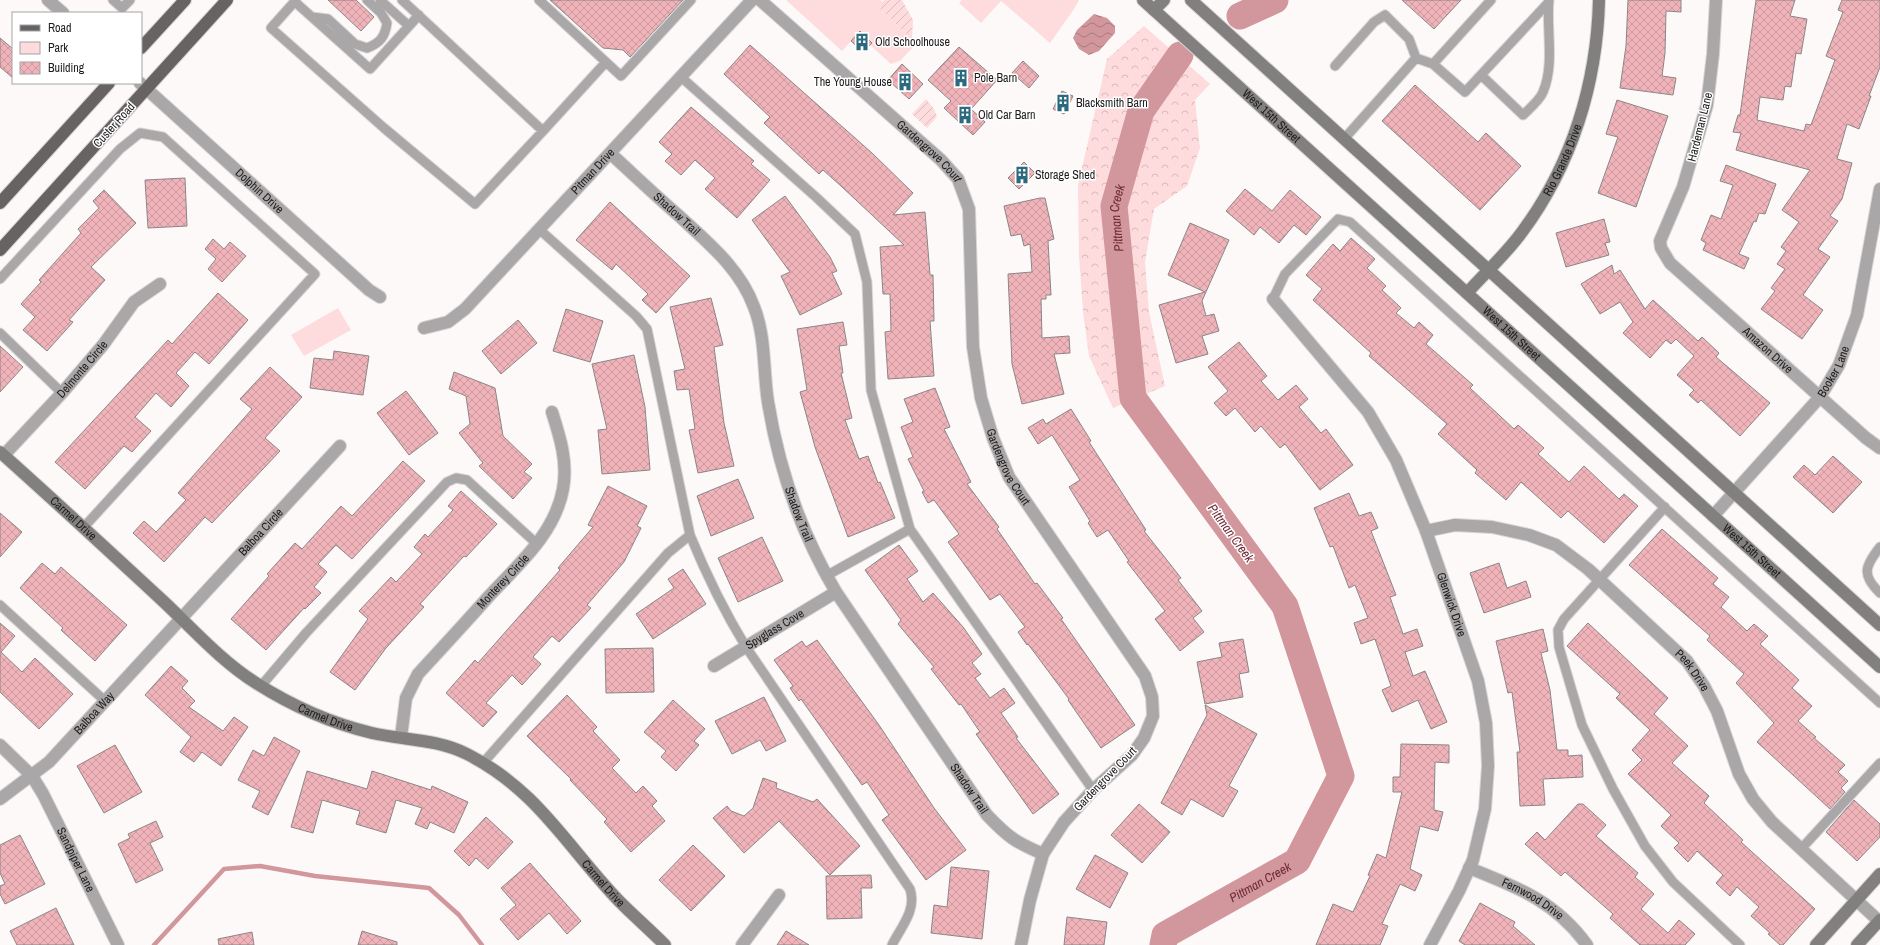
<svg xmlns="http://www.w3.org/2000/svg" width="1880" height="945" font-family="'Archivo Narrow',sans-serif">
	<defs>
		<pattern id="forest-crowns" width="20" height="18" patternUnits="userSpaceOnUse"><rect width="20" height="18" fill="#fedbdd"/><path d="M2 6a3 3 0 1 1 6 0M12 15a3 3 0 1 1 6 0" fill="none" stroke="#d9bbbd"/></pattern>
		<pattern id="garden-furrows" width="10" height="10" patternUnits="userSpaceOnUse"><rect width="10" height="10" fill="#fedbdd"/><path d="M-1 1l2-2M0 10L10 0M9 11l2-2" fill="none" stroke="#d9bbbd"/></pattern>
		<pattern id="water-waves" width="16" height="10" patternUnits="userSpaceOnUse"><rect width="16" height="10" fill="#d1979c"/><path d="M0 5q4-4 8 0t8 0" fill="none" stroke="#a97a7e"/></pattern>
		<pattern id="building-cross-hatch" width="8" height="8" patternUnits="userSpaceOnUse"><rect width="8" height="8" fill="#efb3b9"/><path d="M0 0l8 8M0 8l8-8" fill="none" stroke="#cc999e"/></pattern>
	</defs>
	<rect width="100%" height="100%" fill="#fef9f9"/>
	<path fill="#fedbdd" d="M786 0H880L883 2 879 8 912 39 915 45 900 61 891 64 870 45 872 42 860 31 842 51Z
		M962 0H1079L1074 9 1050 43 1001 1 981 23 959 3Z
		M338 308 351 330 304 356 291 335Z"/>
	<path fill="url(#forest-crowns)" d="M1144 26 1210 84 1195 100 1200 148 1187 186 1154 209 1145 262 1149 312 1165 386 1113 408 1089 356 1083 312 1079 256 1078 185 1107 59Z"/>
	<path fill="url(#garden-furrows)" d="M884 0H902L913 20 912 39 879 8Z
		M926 99 934 109 937 117 927 128 912 114Z"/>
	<path fill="url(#water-waves)" d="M1094 14 1107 18 1115 26V33L1099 51 1089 55 1079 49 1073 38 1077 30Z"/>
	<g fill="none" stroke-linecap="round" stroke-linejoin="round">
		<path stroke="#d1979c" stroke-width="4.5" d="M154 945 224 869 260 866 315 876 429 888 459 915 482 945"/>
		<g stroke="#d1979c" stroke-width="27">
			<path d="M1240 16 1275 0"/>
			<path id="s1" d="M1163 945 1165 935 1297 861 1341 776 1285 606 1133 398 1114 206 1141 111 1180 55"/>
		</g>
	</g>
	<path fill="url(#building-cross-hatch)" stroke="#8b8686" d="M328 0H356L374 17 361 31Z
		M550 0H683L630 57 623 50 603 48Z
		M1402 0H1461L1434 29Z
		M1628 0H1681V12L1666 11 1665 53 1662 76 1676 78 1673 95 1620 88 1626 46Z
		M1756 0H1795L1790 16 1807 19 1801 54 1796 53 1791 87 1785 86 1783 100 1760 97 1757 120 1804 131 1806 124 1811 125 1835 60 1826 56 1843 12 1838 10 1842 0H1880V67L1869 96H1871L1859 129 1847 124 1837 159 1852 163 1842 199 1830 216 1838 221 1818 249 1830 257 1803 295 1823 310 1802 339 1761 309 1775 291 1771 288 1785 269 1777 264 1786 251 1781 247 1799 222 1782 210 1810 170 1736 150 1741 133 1733 132 1738 115H1740Z
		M860 31 872 43 863 52 851 41Z
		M0 38 13 49V78L0 67Z
		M750 45 872 153 913 193 893 215 925 212 930 275H933L934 321H930L934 376 888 379 885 332 891 331 890 294H883L880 247 904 245 841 186 823 170 819 174 764 123 770 117 724 74Z
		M959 47 997 80 971 109 985 122 973 135 944 108 951 101 928 80Z
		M1023 61 1039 76 1029 88 1012 73Z
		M902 64 923 84 909 99 888 80Z
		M1415 85 1478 142 1486 133 1521 166 1480 210 1382 121Z
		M1062 91 1073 96 1064 114 1053 109Z
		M1617 100 1668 116 1636 207 1598 193 1618 137 1606 134Z
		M691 107 754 161 751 164 770 180 737 218 705 189 715 178 695 160 681 175 665 161 672 154 659 142Z
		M1024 162 1035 173 1019 189 1008 178Z
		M1726 165 1776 184 1765 214 1759 213 1756 222 1754 221 1739 254 1749 258 1744 269 1703 250 1706 243 1701 240 1711 215 1721 219 1733 185 1720 181Z
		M185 178 187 226 148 228 145 180Z
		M1245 189 1272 211 1290 190 1321 217 1306 235 1294 225 1279 243 1260 227 1254 235 1226 211Z
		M104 190 136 223 91 267 105 280 69 320 73 322 47 351 23 330 35 317 21 304 41 282 39 280 81 233 78 229 99 208 93 201Z
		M785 196 830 257 837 271 832 273 842 294 800 315 781 276 790 272 752 220Z
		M1040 198H1045L1054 239 1048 241 1051 295H1046V299H1041L1042 338 1069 336 1070 353 1054 354 1064 394 1022 404 1012 364 1008 274 1032 272 1030 244 1024 246 1021 234 1011 236 1004 206Z
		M610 202 690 276 656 313 642 300 648 294 616 264 612 270 576 240Z
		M1604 219 1610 242 1605 243 1609 255 1566 267 1556 233Z
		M1190 223 1229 240 1202 301 1206 316 1214 314 1219 331 1202 336 1208 354 1176 363 1159 305 1205 292 1168 275Z
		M1351 238 1375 259 1367 268 1386 286 1382 290 1401 308 1396 313 1414 328 1419 322 1433 335 1426 344 1473 385 1470 388 1514 429 1518 425 1544 448 1538 454 1569 482 1584 466 1619 499 1624 494 1638 506 1604 543 1568 511 1561 518 1521 482 1506 500 1475 473 1477 470 1438 434 1447 424 1369 356 1371 353 1313 300 1322 289 1306 275 1333 244 1340 251Z
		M213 239 224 249 230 242 246 256 222 282 208 269 216 259 205 249Z
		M1612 265 1614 274 1620 270 1645 309 1653 300 1698 341 1702 337 1719 353 1716 357 1770 403 1740 436 1701 400 1698 403 1689 395 1694 390 1677 375 1694 356 1676 339 1671 344 1666 340 1650 358 1623 333 1633 322 1620 302 1600 314 1581 284Z
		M218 293 248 320 209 364 195 352 176 373 189 386 171 407 156 393 135 417 151 431 132 452 124 446 85 489 55 462 168 340 172 344Z
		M711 298 723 345 714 347 724 423 734 466 698 473 689 430 695 429 689 389 677 390 674 371 685 369 670 307Z
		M566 309 603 321 590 362 553 351Z
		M518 320 537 343 501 374 482 351Z
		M843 322 847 345 839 346 843 373H841L852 418 845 420 859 459 868 456 878 483 880 482 895 518 848 537 815 447 800 392 807 390 797 329Z
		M1239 342 1267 376 1261 381 1278 400 1296 385 1308 399 1299 407 1321 433 1326 429 1353 465 1320 490 1285 444 1280 448 1261 426 1255 432 1235 408 1226 416 1214 403 1228 391 1208 367Z
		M0 346 23 367 0 392Z
		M334 351 369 356 363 395 310 388 314 358 333 360Z
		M634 355 645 407 650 470 602 474 598 430 607 429 592 364Z
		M270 367 302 397 265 438 280 451 212 523 205 517 164 562 133 533 144 521 156 532 186 500 178 493 252 409 240 399Z
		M454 372 495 388 503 436 532 464 524 472 532 478 513 499 479 466 483 463 459 433 470 424 466 396 449 389Z
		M935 388 950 427 944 429 971 482 967 484 999 527 997 529 1035 584 1037 583 1063 618 1061 619 1135 725 1101 748 1068 700 1069 699 1028 644 1027 645 1018 632 1025 627 1000 594 990 600 948 542 959 534 934 500 928 503 922 492 924 491 908 459 913 457 901 427 913 422 904 399Z
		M406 391 438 433 409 455 377 413Z
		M1071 409 1091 441 1089 442 1146 530 1144 531 1181 578 1178 580 1202 611 1193 618 1204 632 1180 651 1155 619 1165 611 1127 562 1129 561 1108 530 1097 537 1088 523 1090 521 1069 487 1080 480 1052 435 1038 444 1028 428 1043 419 1046 424Z
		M1833 456 1862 482 1833 513 1793 477 1804 465 1815 475Z
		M403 461 425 481 352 559 336 545 318 564 327 572 314 587 321 593 305 609 304 608 266 650 231 619 269 576 267 574 295 543 302 549 341 506 352 516Z
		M738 479 754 518 711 536 697 496Z
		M608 486 647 506 637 526 641 528 624 562 587 605 591 608 559 642 552 636 533 657 541 664 522 685 512 675 486 703 497 712 483 727 446 693 475 660 478 663 560 570 558 568 593 527 588 525Z
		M461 491 497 524 466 557 464 556 420 604 424 607 386 648 355 690 330 672 368 619 359 611 391 577 396 582 422 554 414 547 425 534 428 537 453 510 448 506Z
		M1349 493 1359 516 1371 512 1378 528 1371 531 1396 595 1390 597 1403 634 1417 629 1423 646 1405 652 1413 676 1425 671 1447 722 1431 729 1418 700 1392 712 1382 690 1391 686 1375 639 1361 644 1354 623 1368 618 1355 585 1349 588 1333 546 1330 547 1314 508Z
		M0 513 22 532 0 557Z
		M1662 529 1718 578 1713 584 1729 597 1721 607 1747 631 1754 624 1768 636 1760 644 1799 680 1792 688 1812 706 1798 721 1816 737 1814 738 1845 765 1838 772 1848 781 1841 788 1845 792 1830 809 1757 742 1774 723 1736 683 1744 674 1707 640 1710 636 1629 565Z
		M762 537 783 581 738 602 718 558Z
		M899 545 918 571 907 579 923 602 933 593 963 627 982 654 972 663 981 674 975 678 990 698 1004 688 1015 703 1001 713 1018 737 1016 738 1059 794 1033 814 976 734 980 732 961 704 959 705 931 669 934 667 898 624 901 620 865 570Z
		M42 563 55 574 61 567 127 625 95 661 61 630 63 628 20 588Z
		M1499 563 1507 588 1526 581 1531 597 1484 613 1470 573Z
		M683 569 706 604 653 639 636 614 674 588 668 579Z
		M0 623 15 636 1 652 22 672 35 658 73 694 39 729 0 692Z
		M1588 623 1668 698 1654 714 1688 746 1672 763 1709 796 1704 803 1743 840 1741 842 1815 909 1783 945H1780L1768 934 1770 933 1751 916 1759 907 1737 887 1730 896 1716 883 1723 875 1697 851 1688 862 1674 848 1679 843 1661 826 1671 815 1628 774 1642 760 1632 750 1650 730 1616 698 1620 694 1567 646Z
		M1543 629 1548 651 1541 653 1550 690 1557 750H1568V756L1582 755 1583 777 1543 779 1545 805 1520 806 1517 752H1520L1512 692 1508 693 1496 641Z
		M1243 639 1249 672 1239 674 1243 697 1205 704 1197 662 1222 657 1219 643Z
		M817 640 879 725 934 808 966 850 926 880 882 820 889 815 867 782 862 785 801 699 799 701 790 688 793 686 774 660 802 641 806 647Z
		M653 648 654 692 606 693 605 649Z
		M171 666 188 681 182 688 195 701 189 707 223 731 234 717 248 727 221 766 202 752 194 762 180 752 191 737 145 695Z
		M567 695 597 727 593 731 620 760 612 768 636 793 643 786 657 801 652 806 665 821 631 852 604 822 607 819 570 780 571 779 527 736Z
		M764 697 786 741 766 751 760 740 732 754 715 721Z
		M673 700 705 729 694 741 699 745 676 771 661 757 666 751 644 732Z
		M1205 705 1257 734 1229 786 1238 791 1223 817 1191 799 1182 815 1161 803 1207 715Z
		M274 737 300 751 268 815 252 807 260 791 238 780 253 750 264 756Z
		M1401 744 1449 745V763L1435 762 1434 810 1443 812 1438 831 1420 826 1410 869 1422 875 1415 891 1400 884 1382 924 1388 926 1380 945H1316L1333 904 1353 912 1370 876 1368 875 1377 854 1386 858 1402 792H1393V777H1400Z
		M115 745 142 792 104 813 77 766Z
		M307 771 367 789 372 771 431 790 432 786 468 802 454 833 430 822 427 829 415 824 422 808 396 800 386 833 356 824 360 811 322 800 313 833 291 827Z
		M763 778 777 783 776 788 813 802 817 799 860 846 830 875 779 821 744 853 713 818 727 806 731 811 744 816 753 808Z
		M1854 800 1880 824V837L1857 861 1826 832Z
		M1139 804 1170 832 1142 863 1111 835Z
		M1578 804H1583L1606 825 1596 836 1638 873 1635 877 1654 894 1641 909 1668 933 1679 920 1695 934 1685 945H1640L1610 918 1613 914 1565 872 1561 876 1525 844 1537 832 1545 840Z
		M486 817 513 842 488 869 476 858 469 866 454 851Z
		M156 821 163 837 150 843 163 870 136 883 118 844 130 838 128 834Z
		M20 835 45 884 5 904 0 894V886L5 884 0 873V845Z
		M693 845 725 876 691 911 659 880Z
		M1095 855 1128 873 1110 908 1076 889Z
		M530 863 581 921 567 934 549 913 518 940 500 919 516 905 501 888Z
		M951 867 989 871 982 939 931 933 934 905 947 907Z
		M871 875 872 888H861L862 918 827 919 826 876Z
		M1480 903 1515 922 1513 926 1535 945H1465L1459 941Z
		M56 908 74 945H17L10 931Z
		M1067 917 1107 922 1104 945H1064Z
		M362 931 397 942V945H358Z
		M786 931 809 945H777Z
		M252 932 254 945H219L218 939Z"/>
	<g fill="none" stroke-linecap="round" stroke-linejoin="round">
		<g stroke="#dad5d5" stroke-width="11">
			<path id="lane" d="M113 0 122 8 130 0
				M296 0 271 28 384 128 475 204 543 131
				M380 0 409 26
				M402 0 543 131 606 62
				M539 0 621 76 691 0
				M295 2 370 69 419 15
				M312 17 328 19 355 44 367 48C380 43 385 37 387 23L381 13 367 0
				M1433 64 1465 92 1548 3
				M1335 66 1374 22 1385 15 1409 39 1416 58 1433 64 1491 0
				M1481 75 1523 115C1529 109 1540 100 1543 92 1555 64 1546 29 1549 0
				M681 77 817 198 855 234 867 282 871 390 910 529 1093 790
				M1344 139 1416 58
				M540 230 636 316 647 329 690 535C706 574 724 611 746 647L910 889C917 910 901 927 892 945
				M0 279 120 149 140 133 163 137 315 274 84 527
				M1273 299 1285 274 1338 219 1350 222 1880 703
				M0 333 62 393
				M1665 507 1564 619 1558 630 1559 647 1582 725 1613 789 1645 846 1673 882 1740 945
				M1880 547C1865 566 1861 575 1880 593
				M826 576 910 529
				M0 605 105 701
				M261 686 306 633 447 482 456 478 467 480 537 544
				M483 763 668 553 690 535
				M1801 849 1880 763"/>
		</g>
		<g stroke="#dad5d5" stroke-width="14">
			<g id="street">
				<path d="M48 0 63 13"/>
				<path id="s2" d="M760 0 941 160 958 179 969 209 973 347 981 398 993 438 1009 477 1145 676 1152 697 1153 716 1144 738 1132 755 1093 790 1064 822 1043 854 1030 900 1021 945"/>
				<path id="s3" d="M1716 0 1713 54 1707 105 1683 187 1660 241 1661 248 1670 263 1866 438 1880 448"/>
				<path id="s4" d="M140 83 369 290 380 297"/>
				<path id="s5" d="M611 154C633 174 655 195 678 215 707 242 740 268 754 307 766 337 763 371 768 402 779 470 801 533 836 592L987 815C1008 837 1015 842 1043 854"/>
				<path id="s6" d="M1273 299 1368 412 1396 460 1426 531 1478 681 1486 723 1488 766 1485 809 1473 860 1459 891 1430 945"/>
				<path id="s7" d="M424 328 448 322 465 309 752 0"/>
				<path id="s8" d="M4 455 62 393 103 345 134 302 160 284"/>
				<path id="s9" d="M1713 516 1820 397 1839 365 1857 315 1880 189"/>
				<path id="s10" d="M1426 531 1455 525 1492 527 1529 535 1556 545 1588 569 1687 661 1704 686 1717 711 1739 774 1753 799 1772 822 1879 921"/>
				<path id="s11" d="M714 666 836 592"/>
				<path id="s12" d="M401 737 406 698 418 674C442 648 466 622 490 595 519 564 555 533 563 489 568 462 560 437 552 412"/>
				<path id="s13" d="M0 745 32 776 43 794 118 945"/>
				<path id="s14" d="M0 799 49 762 340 446"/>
				<path id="s15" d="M1469 868C1517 887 1555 901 1587 945"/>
				<path d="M742 945 779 895"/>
			</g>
		</g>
		<g stroke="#dad5d5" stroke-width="14">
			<g id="secondary">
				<path id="s16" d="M1143 0 1880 667"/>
				<path d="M1191 0 1880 625"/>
				<path d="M1154 10 1164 0"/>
				<path id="s17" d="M1467 293C1485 273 1506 254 1522 232 1572 165 1597 83 1599 0"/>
				<path id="s18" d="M0 452C55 501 109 551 163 601 193 629 221 661 256 683 292 706 330 723 372 733 404 740 437 739 467 754 538 790 567 847 619 901 634 916 650 930 665 945"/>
				<path d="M1816 945 1880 874"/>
				<path d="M1857 945 1880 920"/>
			</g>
		</g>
		<g stroke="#dad5d5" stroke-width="14">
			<path id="primary" d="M141 48 185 0
				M0 203 109 83
				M0 250 227 0"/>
		</g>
		<use href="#lane" stroke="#a9a7a7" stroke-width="9"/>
		<use href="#street" stroke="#a9a7a7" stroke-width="12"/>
		<use href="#secondary" stroke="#827f7f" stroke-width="12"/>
		<use href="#primary" stroke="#676363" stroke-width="12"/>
	</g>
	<defs>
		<g id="building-bare" transform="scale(1.38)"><path d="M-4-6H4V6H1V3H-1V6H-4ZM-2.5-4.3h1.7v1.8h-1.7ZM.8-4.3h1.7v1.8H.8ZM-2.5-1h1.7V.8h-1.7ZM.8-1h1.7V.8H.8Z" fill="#2a697e" stroke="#fff" stroke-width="2.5" paint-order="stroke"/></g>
	</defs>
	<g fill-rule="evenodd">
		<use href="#building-bare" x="862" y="42"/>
		<use href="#building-bare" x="961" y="78"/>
		<use href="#building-bare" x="905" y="82"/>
		<use href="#building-bare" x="1063" y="103"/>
		<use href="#building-bare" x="965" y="115"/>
		<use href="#building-bare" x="1022" y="175"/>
	</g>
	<g text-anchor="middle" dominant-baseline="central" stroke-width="3" stroke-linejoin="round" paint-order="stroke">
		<g font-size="12" fill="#1d1b1b" stroke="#fff" text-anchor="start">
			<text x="875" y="42">Old Schoolhouse</text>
			<text x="974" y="78">Pole Barn</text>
			<text x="892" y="82" text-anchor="end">The Young House</text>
			<text x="1076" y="103">Blacksmith Barn</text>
			<text x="978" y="115">Old Car Barn</text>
			<text x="1035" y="175">Storage Shed</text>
		</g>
		<g font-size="12" fill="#1d1b1b" stroke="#fff">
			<text stroke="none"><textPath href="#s16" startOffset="173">West 15th Street</textPath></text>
			<text transform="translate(114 125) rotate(-48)">Custer Road</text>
			<text transform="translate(1700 127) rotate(-76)">Hardeman Lane</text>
			<text stroke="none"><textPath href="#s2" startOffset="227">Gardengrove Court</textPath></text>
			<text stroke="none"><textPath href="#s17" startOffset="165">Rio Grande Drive</textPath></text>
			<text stroke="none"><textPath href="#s7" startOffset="234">Pitman Drive</textPath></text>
			<text stroke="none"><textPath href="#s4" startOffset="161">Dolphin Drive</textPath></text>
			<text stroke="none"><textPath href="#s5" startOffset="89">Shadow Trail</textPath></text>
			<text stroke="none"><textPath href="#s16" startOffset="497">West 15th Street</textPath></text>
			<text stroke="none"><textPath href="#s3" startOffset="405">Amazon Drive</textPath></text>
			<text stroke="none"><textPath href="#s8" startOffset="116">Delmonte Circle</textPath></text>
			<text stroke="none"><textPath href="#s9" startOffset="189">Booker Lane</textPath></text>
			<text stroke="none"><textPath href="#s2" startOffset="563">Gardengrove Court</textPath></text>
			<text stroke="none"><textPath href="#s5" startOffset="424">Shadow Trail</textPath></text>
			<text stroke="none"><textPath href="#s18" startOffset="99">Carmel Drive</textPath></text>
			<text stroke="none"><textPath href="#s14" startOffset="374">Balboa Circle</textPath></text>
			<text stroke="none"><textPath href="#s16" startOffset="821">West 15th Street</textPath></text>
			<text stroke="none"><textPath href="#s12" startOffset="192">Monterey Circle</textPath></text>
			<text stroke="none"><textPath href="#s6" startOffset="358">Glenwick Drive</textPath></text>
			<text stroke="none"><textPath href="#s11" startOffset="71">Spyglass Cove</textPath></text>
			<text stroke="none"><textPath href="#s10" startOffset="319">Peek Drive</textPath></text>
			<text stroke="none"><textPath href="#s14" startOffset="128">Balboa Way</textPath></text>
			<text stroke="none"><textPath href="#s18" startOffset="423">Carmel Drive</textPath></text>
			<text transform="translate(1105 779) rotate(-46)">Gardengrove Court</text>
			<text stroke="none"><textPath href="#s5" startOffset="748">Shadow Trail</textPath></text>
			<text stroke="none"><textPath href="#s13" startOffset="139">Sandpiper Lane</textPath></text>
			<text stroke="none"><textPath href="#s18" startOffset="759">Carmel Drive</textPath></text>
			<text stroke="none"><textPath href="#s15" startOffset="71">Fernwood Drive</textPath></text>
		</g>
		<g font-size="13" font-style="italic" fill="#702a36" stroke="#fff">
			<text stroke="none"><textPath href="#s1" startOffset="875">Pittman Creek</textPath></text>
			<text transform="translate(1231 533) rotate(54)">Pittman Creek</text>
			<text stroke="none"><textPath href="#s1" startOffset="119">Pittman Creek</textPath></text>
		</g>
	</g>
	<rect x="12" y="12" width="130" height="72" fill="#ffffff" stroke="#a5a4a4"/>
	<rect x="20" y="25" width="20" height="6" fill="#676363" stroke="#a5a4a4"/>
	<text x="48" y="32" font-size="12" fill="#1d1b1b">Road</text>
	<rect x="20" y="42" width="20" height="12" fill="#fedbdd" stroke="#a5a4a4"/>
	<text x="48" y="52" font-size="12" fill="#1d1b1b">Park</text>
	<rect x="20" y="62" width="20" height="12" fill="url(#building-cross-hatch)" stroke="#a5a4a4"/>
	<text x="48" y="72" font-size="12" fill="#1d1b1b">Building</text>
</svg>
